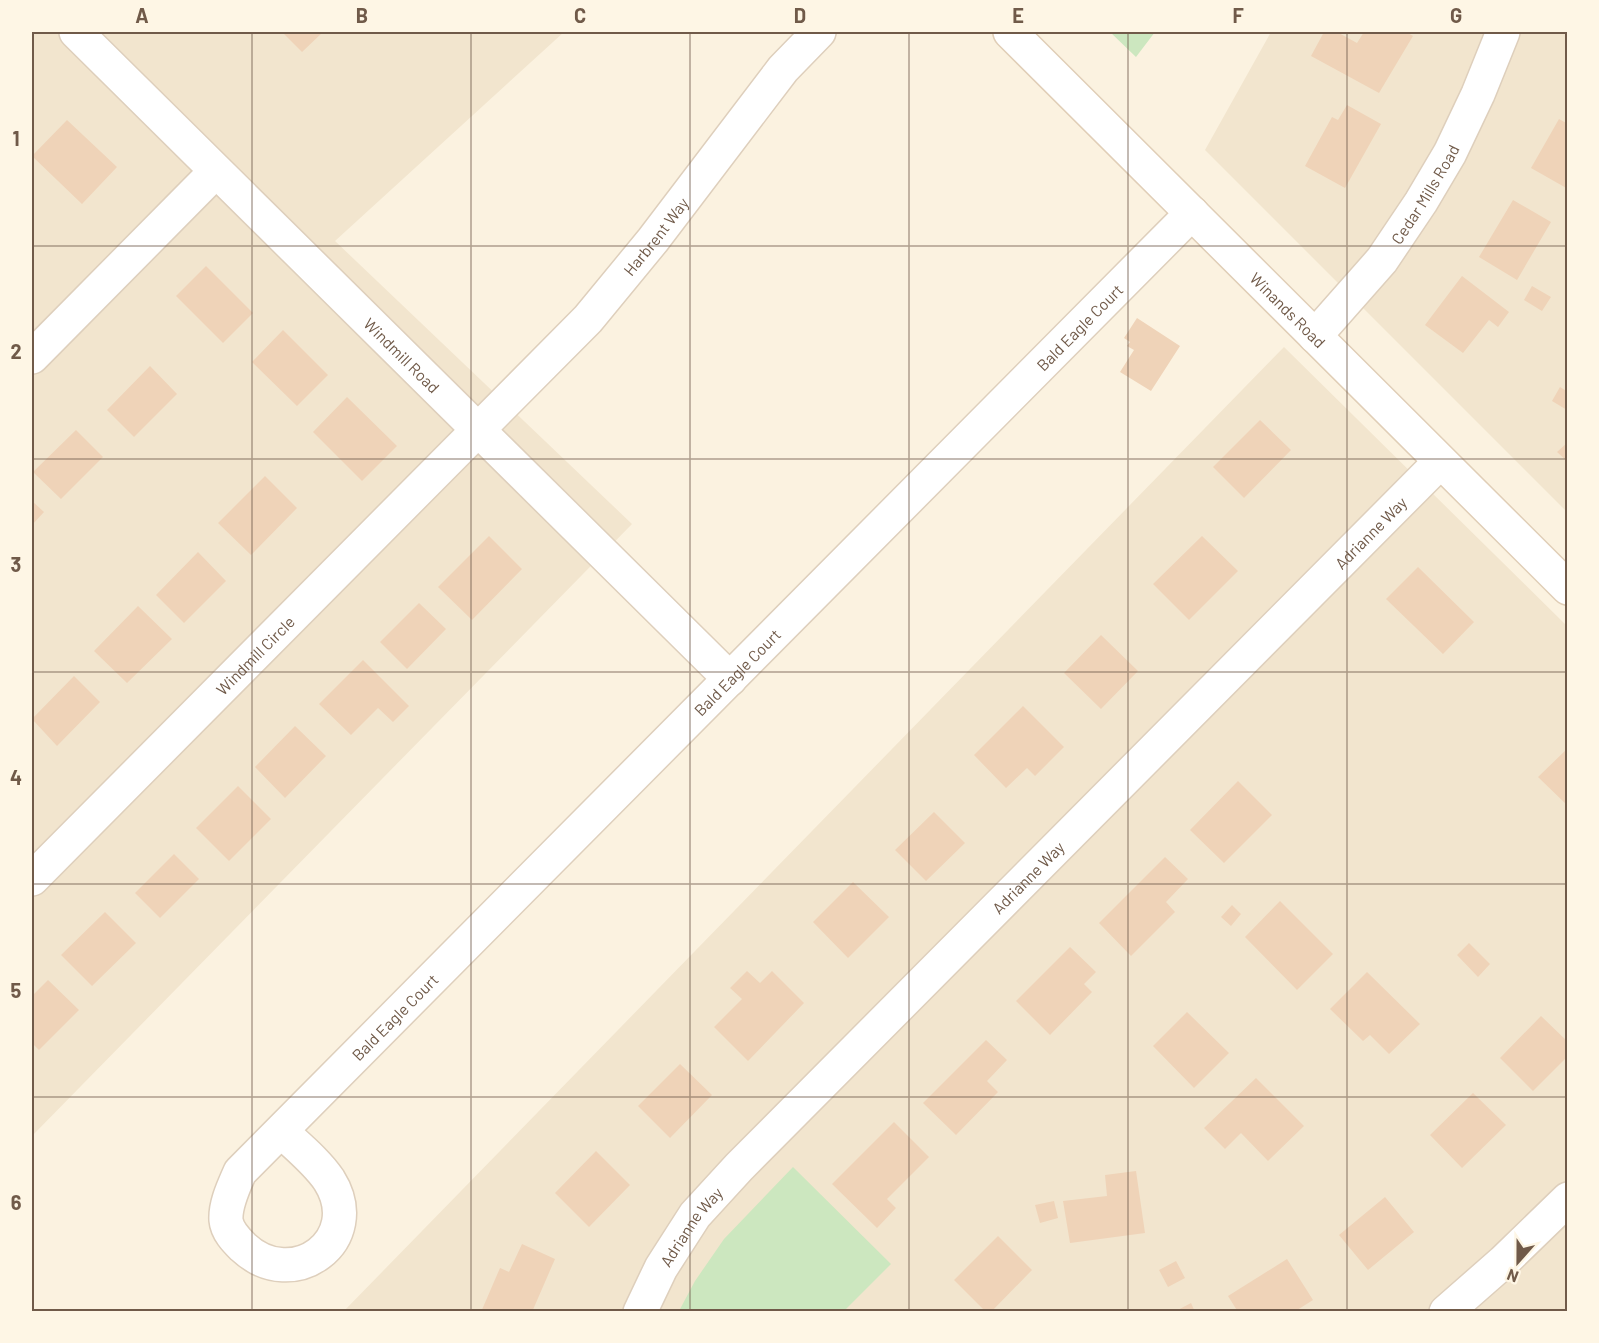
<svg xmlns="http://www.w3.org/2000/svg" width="1599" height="1343" font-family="Barlow,sans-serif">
	<rect width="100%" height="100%" fill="#fbf2e0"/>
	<path fill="#f2e5ce" d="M32 32H564L335 241 632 524 32 1136Z
		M1271 32H1567V512L1205 150Z
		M1284 347 1567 626V1311L343 1312Z"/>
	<path fill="#cce7bf" d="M1110 32H1155L1136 57Z
		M793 1167 891 1264 844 1311H679L695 1281 724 1239Z"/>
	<path fill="#efd3b8" d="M282 32H323L302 52Z
		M1324 32H1337L1357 43 1364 32H1406L1413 36 1379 93 1311 56Z
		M1347 105 1381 124 1345 188 1305 166 1332 117 1338 120Z
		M1559 119 1568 124V189L1531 168Z
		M67 120 117 167 82 204 32 156Z
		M1513 200 1551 222 1517 280 1479 257Z
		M206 266 253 313 223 343 176 296Z
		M1462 276 1509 312 1498 327 1489 320 1463 353 1425 325Z
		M1532 286 1551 297 1542 311 1524 300Z
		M1137 318 1180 346 1151 391 1120 372 1134 350 1127 346 1130 342 1124 338Z
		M283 330 328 375 297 406 252 362Z
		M150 366 177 394 134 437 107 410Z
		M1560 387 1568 392 1567 410 1552 401Z
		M347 397 397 446 362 481 313 432Z
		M1260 420 1291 450 1244 498 1213 467Z
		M76 430 103 457 61 499 33 472Z
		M1568 442V462L1557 452Z
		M265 476 297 508 251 555 218 523Z
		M32 501 44 512 32 525Z
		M489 536 522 569 472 620 438 587Z
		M1202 536 1238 571 1189 620 1153 584Z
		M198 552 226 581 184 623 156 595Z
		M1418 567 1474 622 1443 654 1386 599Z
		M419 603 446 629 407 669 380 642Z
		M138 606 172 639 127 683 94 651Z
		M1101 635 1138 671 1101 709 1064 673Z
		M363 660 409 706 393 722 378 708 351 735 319 704Z
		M74 676 100 702 57 746 32 719Z
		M1023 706 1064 747 1035 776 1027 768 1006 788 974 755Z
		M295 726 326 756 285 798 255 767Z
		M1568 748V806L1538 777Z
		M1238 781 1272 815 1224 863 1190 830Z
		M238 786 271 819 229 861 196 828Z
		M934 812 965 843 926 881 895 850Z
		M174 854 199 879 160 918 135 893Z
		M1165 857 1188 879 1166 902 1175 912 1131 956 1099 923Z
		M853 882 889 917 848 958 813 922Z
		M1280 901 1333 954 1297 990 1245 937Z
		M1232 905 1241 914 1231 926 1221 917Z
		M105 912 136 943 92 986 61 955Z
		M1469 943 1490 964 1478 977 1457 955Z
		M1070 947 1096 972 1084 984 1092 992 1050 1035 1016 1001Z
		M747 971 760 983 772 971 804 1003 748 1061 714 1027 742 999 730 988Z
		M1367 972 1420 1024 1389 1054 1370 1035 1363 1041 1330 1009Z
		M48 980 79 1010 39 1050 32 1043V996Z
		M1187 1012 1229 1053 1194 1088 1153 1046Z
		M1541 1016 1568 1042V1056L1533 1091 1500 1058Z
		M986 1040 1007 1060 987 1081 998 1092 956 1135 923 1103Z
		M680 1064 712 1095 670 1138 638 1106Z
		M1256 1078 1304 1126 1268 1161 1241 1133 1225 1149 1204 1128Z
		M1473 1093 1506 1125 1462 1168 1430 1135Z
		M894 1122 929 1157 887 1199 896 1208 877 1228 832 1184Z
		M596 1151 630 1185 589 1227 555 1193Z
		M1136 1171 1145 1233 1070 1243 1063 1201 1107 1196 1105 1175Z
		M1385 1197 1414 1232 1368 1270 1339 1235Z
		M1054 1201 1058 1218 1040 1223 1035 1205Z
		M998 1236 1032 1270 991 1312H986L954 1280Z
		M522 1244 555 1259 532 1312H481L500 1268 509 1272Z
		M1287 1259 1313 1300 1294 1312H1238L1228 1296Z
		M1176 1261 1185 1278 1168 1287 1159 1270Z
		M1191 1303 1195 1312H1174Z"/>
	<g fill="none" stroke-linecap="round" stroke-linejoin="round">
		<g stroke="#decfbc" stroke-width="36">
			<g id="street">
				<path id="s1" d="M76 32 730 679"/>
				<path id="s2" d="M1315 336 1382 260 1421 202 1450 153 1478 94 1503 32"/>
				<path d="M32 357 216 171"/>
				<path id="s3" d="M32 879 588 319 653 240 783 69 819 32"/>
				<path id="s4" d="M281 1131C297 1146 317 1162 329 1180 367 1240 293 1294 243 1247 236 1240 227 1231 226 1220 225 1204 234 1186 240 1172L1192 213"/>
				<path id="s5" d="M640 1312 661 1268 695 1215 739 1167 1440 462"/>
				<path d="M1446 1312 1503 1262 1568 1199"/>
			</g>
		</g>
		<g stroke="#e0ceb7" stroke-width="36">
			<g id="secondary">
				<path id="s6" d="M1010 32 1568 588"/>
			</g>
		</g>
		<use href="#street" stroke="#fff" stroke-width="33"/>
		<use href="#secondary" stroke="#fff" stroke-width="33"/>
	</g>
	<path fill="none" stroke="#705a49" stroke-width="1.5" stroke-opacity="0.55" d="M252 32V1312M471 32V1312M690 32V1312M909 32V1312M1128 32V1312M1347 32V1312M32 246H1568M32 459H1568M32 672H1568M32 884H1568M32 1097H1568"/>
	<g text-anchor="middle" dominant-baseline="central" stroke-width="6" stroke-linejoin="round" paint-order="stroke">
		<g font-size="16" fill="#705a49" stroke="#fef6e5">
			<text stroke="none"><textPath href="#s2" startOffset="180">Cedar Mills Road</textPath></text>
			<text stroke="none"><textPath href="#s3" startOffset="896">Harbrent Way</textPath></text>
			<text stroke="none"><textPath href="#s6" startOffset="393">Winands Road</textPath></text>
			<text stroke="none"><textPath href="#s4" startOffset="1508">Bald Eagle Court</textPath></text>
			<text stroke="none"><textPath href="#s1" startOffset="459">Windmill Road</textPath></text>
			<text stroke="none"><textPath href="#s5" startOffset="1072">Adrianne Way</textPath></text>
			<text stroke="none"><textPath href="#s3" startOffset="316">Windmill Circle</textPath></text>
			<text stroke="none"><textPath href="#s4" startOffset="1022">Bald Eagle Court</textPath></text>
			<text stroke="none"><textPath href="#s5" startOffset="586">Adrianne Way</textPath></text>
			<text stroke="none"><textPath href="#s4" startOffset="536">Bald Eagle Court</textPath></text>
			<text stroke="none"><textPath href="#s5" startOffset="100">Adrianne Way</textPath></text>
		</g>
	</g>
	<rect width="1599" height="1343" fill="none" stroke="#fef6e5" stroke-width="66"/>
	<g transform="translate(1518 1262) rotate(201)" stroke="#fef6e5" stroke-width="4.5" paint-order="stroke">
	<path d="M0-4.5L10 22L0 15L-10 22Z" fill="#705a49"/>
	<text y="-9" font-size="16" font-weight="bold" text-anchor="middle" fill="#705a49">N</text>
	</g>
	<rect x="33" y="33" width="1533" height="1277" fill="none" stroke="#705a49" stroke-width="2"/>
	<g font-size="20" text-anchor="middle" font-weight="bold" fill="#705a49">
		<text x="142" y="23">A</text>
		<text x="362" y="23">B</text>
		<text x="580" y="23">C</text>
		<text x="800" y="23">D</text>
		<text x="1018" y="23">E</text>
		<text x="1238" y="23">F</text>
		<text x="1456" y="23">G</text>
		<text x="16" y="146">1</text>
		<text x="16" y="359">2</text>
		<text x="16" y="572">3</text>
		<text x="16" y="785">4</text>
		<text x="16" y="998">5</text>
		<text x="16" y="1210">6</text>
	</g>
</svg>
